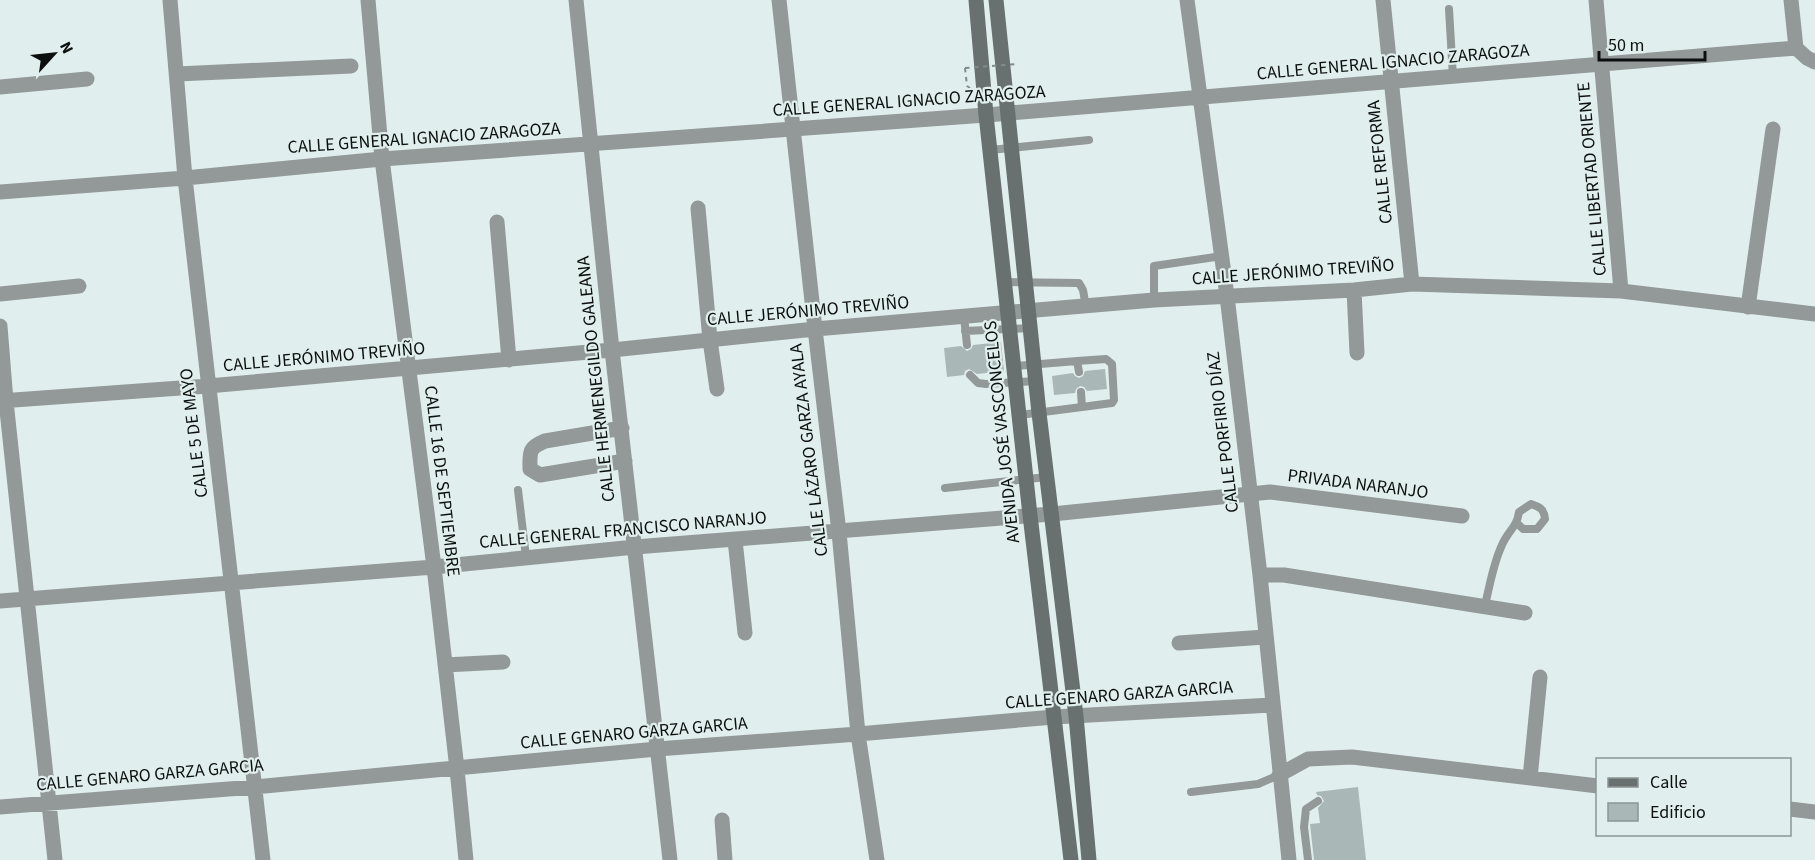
<svg xmlns="http://www.w3.org/2000/svg" width="1815" height="860" font-family="'Source Sans 3',sans-serif">
	<rect width="100%" height="100%" fill="#e0efed"/>
	<path fill="#a9b8b6" d="M1001 342 1004 371 977 374 969 369 965 371 964 375 947 377 944 348 961 346 967 351 971 349 973 345Z
		M1105 369 1107 389 1087 391 1084 387 1080 386 1076 389 1075 393 1054 395 1052 376 1073 373 1075 376 1079 378 1083 376 1085 371Z
		M1358 787 1366 860H1314L1310 824 1320 823 1318 808 1324 801 1321 796 1317 795 1316 792Z"/>
	<g fill="none" stroke-linecap="round" stroke-linejoin="round">
		<path stroke="#818c8a" stroke-width="2" stroke-dasharray="4.5 4.5" stroke-linecap="butt" d="M965 68 967 86 970 88"/>
		<path stroke="#929998" stroke-width="8" d="M1449 9 1453 77
			M990 150 1089 140
			M1005 282 1079 283 1083 290 1086 307
			M1154 300V266L1222 256
			M964 317 967 345
			M965 331 1031 328
			M1077 361 1106 359 1112 364 1114 400 1112 403 1082 407
			M1015 366 1077 361 1079 372
			M970 375 978 383 986 384 1036 381
			M1020 415 1082 407 1081 392
			M945 488 1047 477
			M518 490 526 557
			M1485 605C1490 585 1493 564 1502 545 1508 531 1517 527 1519 512L1531 504C1540 507 1544 509 1545 519L1537 529H1523L1518 524
			M1191 792 1258 784 1279 775
			M1308 860 1304 827 1306 809 1318 801"/>
		<path stroke="#929998" stroke-width="15" d="M170 0 185 178 263 860
			M368 0 382 159 434 567 457 769 466 860
			M576 0 612 350 670 860
			M779 0 815 329 839 532 858 734 877 860
			M1187 0 1227 296 1260 575 1289 860
			M1383 0 1412 284
			M1596 0 1621 291
			M1791 0 1796 48
			M1796 48 1807 58 1815 62
			M177 74 351 66
			M0 87 87 79
			M0 192 185 178 382 159 986 115 1796 48
			M698 208 710 340 717 389
			M497 222 509 360
			M1354 290 1357 353
			M0 294 79 286
			M1748 307 1773 129
			M0 326 6 401 55 860
			M0 401 208 386 612 350 815 329 1154 300 1354 290 1412 284 1621 291 1815 314
			M622 428 545 441C528 448 530 452 530 469L540 475 625 461
			M735 540 745 633
			M1260 575H1284L1525 613
			M0 601 434 567 635 547 1052 514 1270 492 1462 516
			M1179 643 1265 637
			M445 665 503 662
			M1279 775 1308 759 1352 757 1598 786
			M1530 778 1540 677
			M0 807 254 787 657 749 858 734 1054 717 1272 705
			M1790 809 1815 812
			M722 820 725 860"/>
		<path stroke="#687170" stroke-width="15" d="M976 0 986 115 1030 515 1071 860
			M996 0 1039 413 1076 716 1089 860"/>
		<path stroke="#818c8a" stroke-width="2" stroke-dasharray="4.5 4.5" stroke-linecap="butt" d="M965 68 1017 64"/>
	</g>
	<g text-anchor="middle" dominant-baseline="central" stroke-width="4.5" stroke-linejoin="round" paint-order="stroke">
		<g font-size="18" fill="#0b100f" stroke="#e0efed">
			<text transform="translate(1393 62) rotate(-5)">CALLE GENERAL IGNACIO ZARAGOZA</text>
			<text transform="translate(909 101) rotate(-4)">CALLE GENERAL IGNACIO ZARAGOZA</text>
			<text transform="translate(424 138) rotate(-4)">CALLE GENERAL IGNACIO ZARAGOZA</text>
			<text transform="translate(1380 162) rotate(-96)">CALLE REFORMA</text>
			<text transform="translate(1592 179) rotate(-95)">CALLE LIBERTAD ORIENTE</text>
			<text transform="translate(1293 272) rotate(-4)">CALLE JERÓNIMO TREVIÑO</text>
			<text transform="translate(808 311) rotate(-5)">CALLE JERÓNIMO TREVIÑO</text>
			<text transform="translate(324 357) rotate(-5)">CALLE JERÓNIMO TREVIÑO</text>
			<text transform="translate(596 379) rotate(-96)">CALLE HERMENEGILDO GALEANA</text>
			<text transform="translate(1002 432) rotate(-96)">AVENIDA JOSÉ VASCONCELOS</text>
			<text transform="translate(1223 432) rotate(-97)">CALLE PORFIRIO DÍAZ</text>
			<text transform="translate(194 433) rotate(-97)">CALLE 5 DE MAYO</text>
			<text transform="translate(809 450) rotate(-97)">CALLE LÁZARO GARZA AYALA</text>
			<text transform="translate(442 481) rotate(83)">CALLE 16 DE SEPTIEMBRE</text>
			<text transform="translate(1358 484) rotate(7)">PRIVADA NARANJO</text>
			<text transform="translate(623 530) rotate(-5)">CALLE GENERAL FRANCISCO NARANJO</text>
			<text transform="translate(1119 695) rotate(-4)">CALLE GENARO GARZA GARCIA</text>
			<text transform="translate(634 733) rotate(-5)">CALLE GENARO GARZA GARCIA</text>
			<text transform="translate(150 775) rotate(-5)">CALLE GENARO GARZA GARCIA</text>
		</g>
	</g>
	<rect x="1596" y="758" width="195" height="78" fill="#e0efed" stroke="#8b9694" stroke-width="1.5"/>
	<rect x="1608" y="778" width="30" height="9" fill="#687170" stroke="#8b9694" stroke-width="1.5"/>
	<text x="1650" y="788" font-size="18" fill="#0b100f">Calle</text>
	<rect x="1608" y="803" width="30" height="18" fill="#a9b8b6" stroke="#8b9694" stroke-width="1.5"/>
	<text x="1650" y="818" font-size="18" fill="#0b100f">Edificio</text>
	<g transform="translate(54 54) rotate(63)" stroke="#e0efed" stroke-width="4.5" paint-order="stroke">
	<path d="M0-4.5L10 22L0 15L-10 22Z" fill="#0b100f"/>
	<text y="-9" font-size="16" font-weight="bold" text-anchor="middle" fill="#0b100f">N</text>
	</g>
	<path d="M1599 51v9h106v-9" fill="none" stroke="#0b100f" stroke-width="3"/>
	<text x="1608" y="51" font-size="18" fill="#0b100f" stroke="#e0efed" stroke-width="4.5" paint-order="stroke">50 m</text>
</svg>
